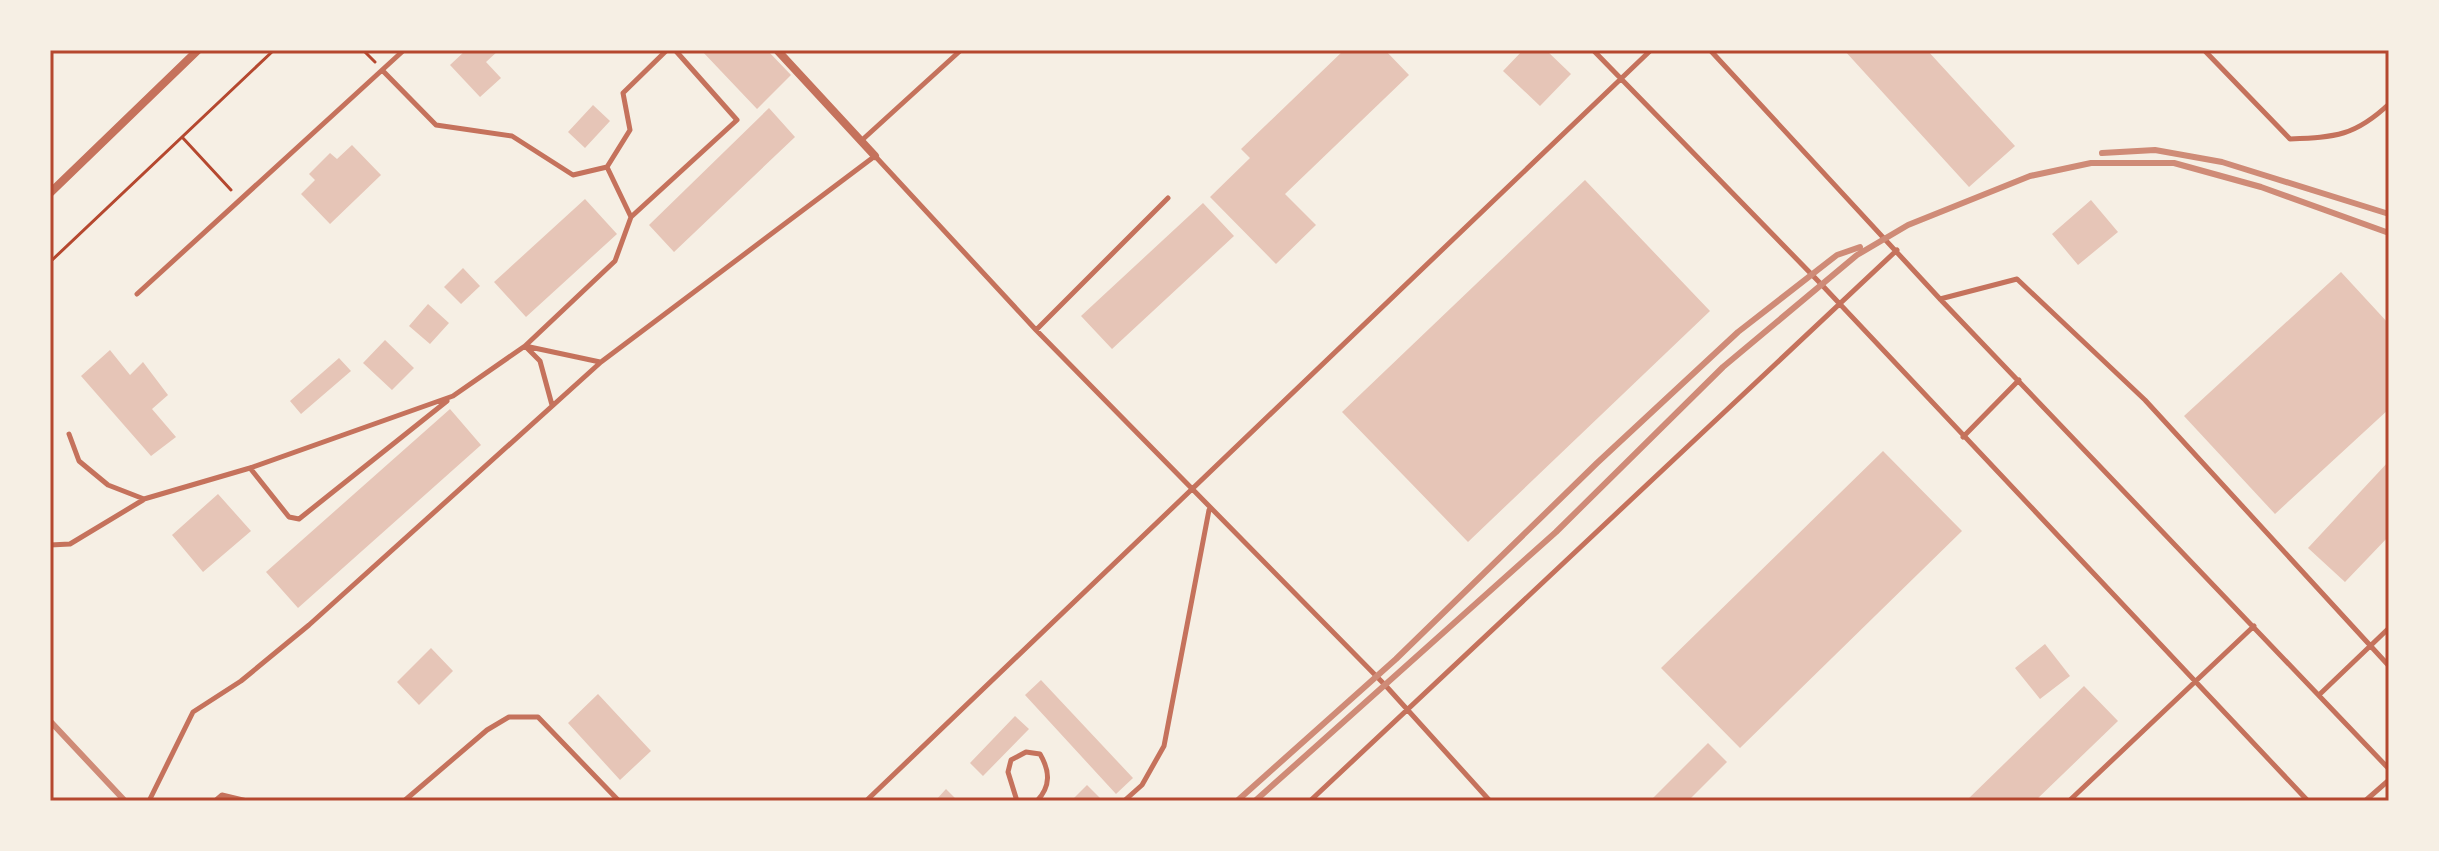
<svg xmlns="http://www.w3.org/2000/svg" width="2439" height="851" font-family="Lato,sans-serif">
	<rect width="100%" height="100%" fill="#f6efe4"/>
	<path fill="#e6c5b7" d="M466 50H499L486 62 501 78 480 97 450 65Z
		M701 50H767L791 75 757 109Z
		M1344 50H1385L1409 75 1285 194 1316 225 1276 264 1210 197 1250 158 1241 149Z
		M1523 50H1546L1571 74 1540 106 1503 71Z
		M1844 50H1927L2015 146 1969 187Z
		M593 105 610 121 585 148 568 132Z
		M769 108 795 137 674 252 649 225Z
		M352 145 381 175 330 224 301 194 315 180 309 174 330 153 337 159Z
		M1585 180 1710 311 1468 542 1342 412Z
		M585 199 617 234 526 317 494 282Z
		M2091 200 2118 232 2078 265 2052 234Z
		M1203 203 1234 236 1112 349 1081 316Z
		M463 268 480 286 461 304 444 287Z
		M2341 272 2389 324V409L2275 514 2184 416Z
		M428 304 449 323 430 344 409 326Z
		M385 340 414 368 392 390 363 363Z
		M110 350 130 375 143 362 168 395 152 409 176 437 151 456 81 376Z
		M339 358 351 371 301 414 290 401Z
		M450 409 481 445 298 608 266 572Z
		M1883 451 1962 531 1740 748 1661 668Z
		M2389 461V536L2345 582 2308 548Z
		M218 494 251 531 203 572 172 535Z
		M2045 644 2070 676 2040 699 2015 668Z
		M431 648 453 671 419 705 397 682Z
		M1041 680 1133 778 1116 794 1025 695Z
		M2084 686 2118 721 2035 801H1966Z
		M598 694 651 751 620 780 568 723Z
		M1015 716 1029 729 983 776 970 763Z
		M1708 743 1727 762 1688 801H1650Z
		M1087 785 1103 801H1071Z
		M946 789 958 801H935Z"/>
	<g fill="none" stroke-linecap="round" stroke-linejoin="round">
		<path stroke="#b5482f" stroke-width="3" d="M363 50 375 62
			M182 137 231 190
			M50 262 274 50"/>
		<path stroke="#c5725c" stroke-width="5" d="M1593 50 1821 284 2308 801
			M1710 50 1940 299 2389 769
			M2204 50 2290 139C2336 137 2355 136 2389 104
			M383 71 436 125 512 136 573 175 607 167
			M861 141 961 50
			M631 217 607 167 630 130 623 93 667 50
			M137 294 404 50
			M1940 299 2017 279 2145 400 2389 666
			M1036 330 1168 198
			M552 405 540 361 525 346 615 261 631 217 737 120 675 50
			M69 434 79 461 108 485 144 499 250 468 453 396 525 346 600 362
			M1963 437 2019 380
			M250 468 289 517 299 519 447 401
			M50 545 70 544 143 500
			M2320 694 2389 628
			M149 801 193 712 241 681 309 625 601 362 875 156 1036 330 1386 686 1490 801
			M215 801 222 795 247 801
			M404 801 487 730 509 717H538L619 801
			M866 801 1651 50
			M1017 801 1008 772 1011 760 1026 752 1040 754C1050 771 1051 786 1037 801
			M1124 801 1142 785 1164 746 1209 510
			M1310 801 1897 250
			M2069 801 2254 626
			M2365 801 2389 780"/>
		<path stroke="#c5725c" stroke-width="8" d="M777 50 875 156
			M50 193 198 50"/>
		<path stroke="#cf8b77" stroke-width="6" d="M2102 153 2155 150 2222 162 2389 214
			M50 721 125 801
			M1237 801 1396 659 1597 463 1738 332 1837 255 1860 247
			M1255 801 1556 532 1723 367 1857 255 1908 225 2030 176 2091 163H2174L2261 187 2389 233"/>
	</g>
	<rect width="2439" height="851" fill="none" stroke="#f6efe4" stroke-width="104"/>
	<rect x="52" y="52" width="2335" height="747" fill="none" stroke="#b5482f" stroke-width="3"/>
</svg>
